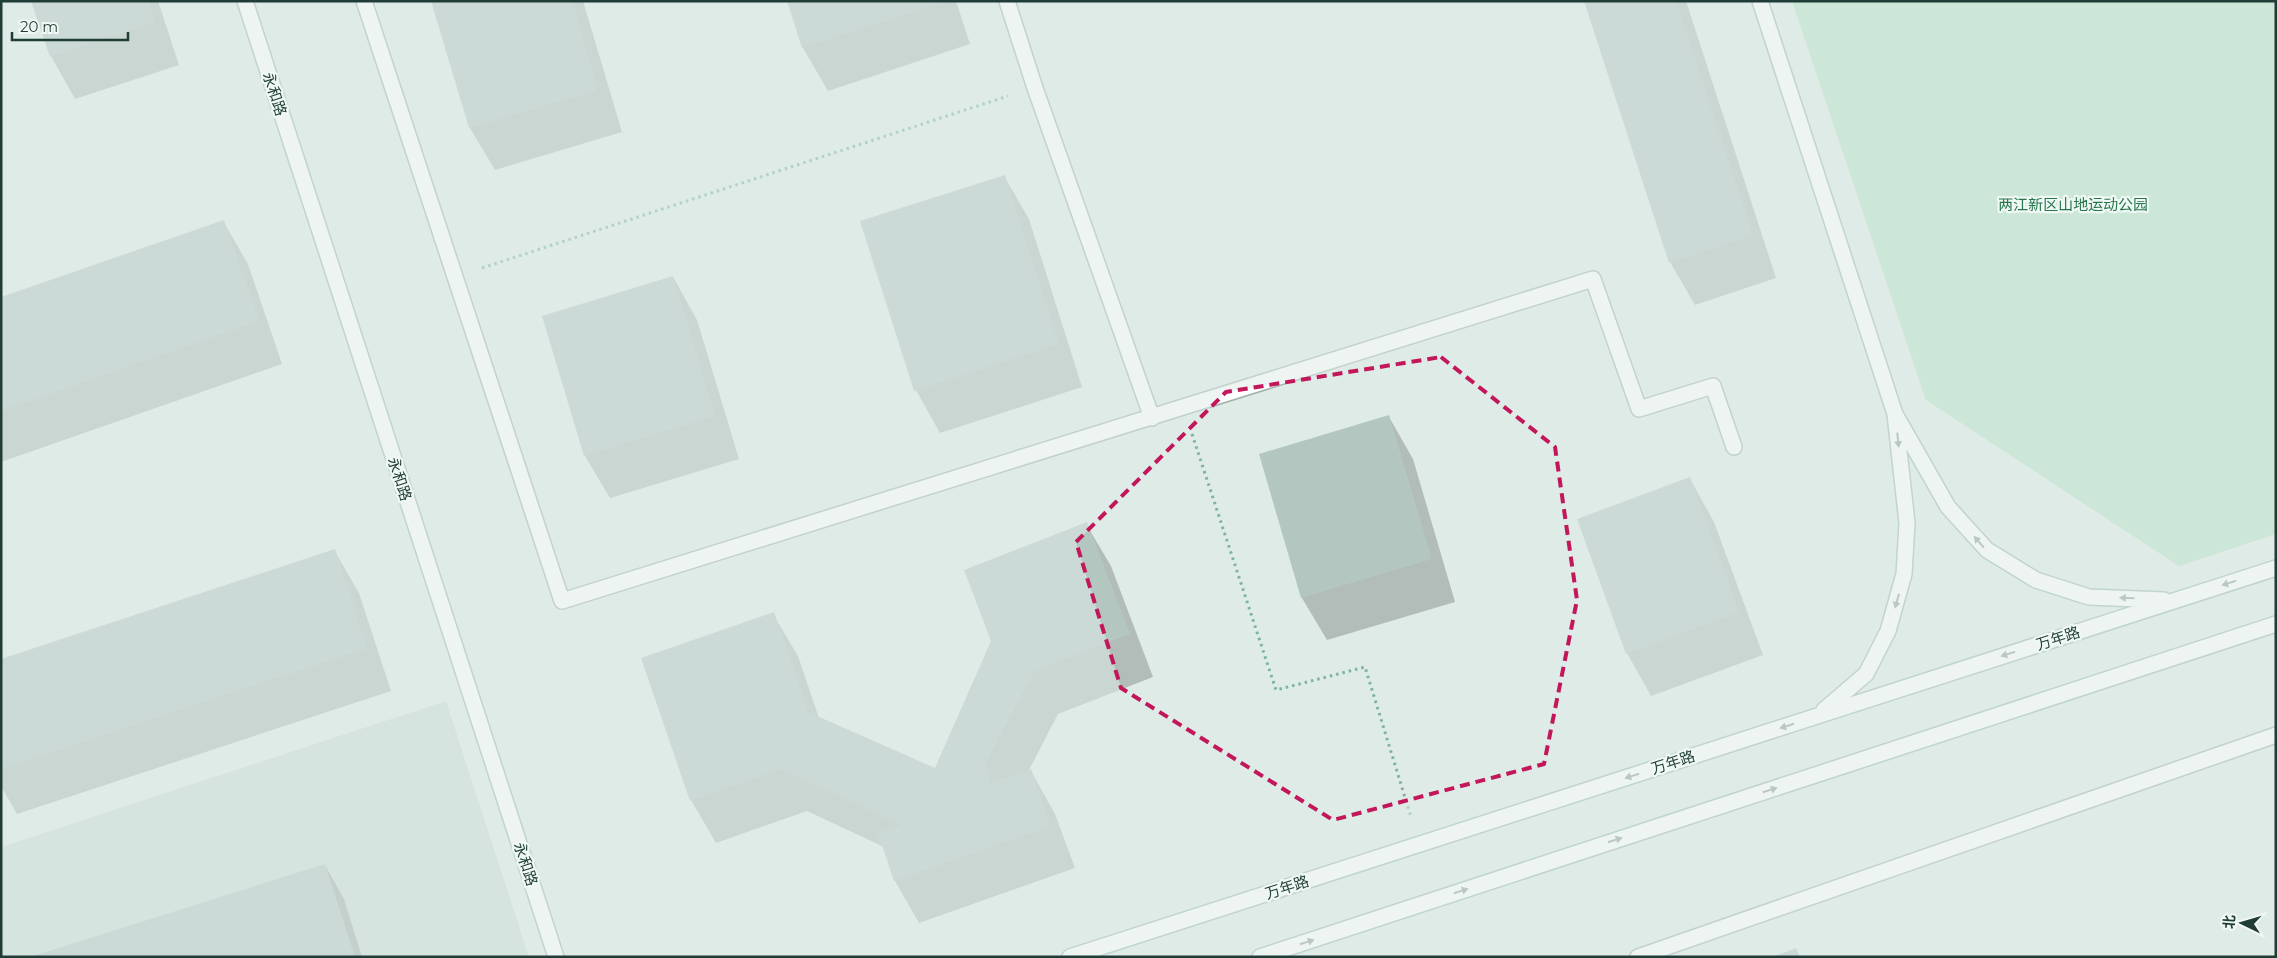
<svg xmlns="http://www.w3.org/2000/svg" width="2277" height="958" font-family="Montserrat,'Noto Sans SC',sans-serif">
	<rect width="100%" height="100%" fill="#dfebe7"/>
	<path fill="#cddbd6" d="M446 701 529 957H1V847Z"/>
	<path fill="#b6dfc3" d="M1792 1H2276V534L2179 566 1926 400Z"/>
	<path fill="#0003" d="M33 1H158L179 65 75 99 51 56Z
		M433 1H583L622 132 495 170 470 128Z
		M788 1H956L970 44 828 91 803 48Z
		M1586 1H1686L1776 278 1695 305 1670 262Z
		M1004 176 1029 219 1082 387 940 433 916 390Z
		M223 221 248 264 282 364 1 462V299Z
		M673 277 697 320 739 459 610 498 585 456Z
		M1389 417 1413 459 1455 602 1327 640 1302 598 1261 455Z
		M1690 479 1714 522 1763 655 1651 696 1627 653Z
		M1086 524 1111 566 1153 677 1058 714 1028 772 1031 771 1055 814 1075 868 919 923 895 881 884 847 807 811 716 843 691 800 773 614 798 656 819 718 936 770Z
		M334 550 359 593 391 691 17 814 1 786V660Z
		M325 865 344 899 362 957H36Z"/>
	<path fill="#b4c6c0" d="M31 1H149L155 22 50 57Z
		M431 1H572L598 90 469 128Z
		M787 1H944V2L802 48Z
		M1584 1H1676L1753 235 1669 263Z
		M1005 175 1059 344 914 391 860 221Z
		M224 220 259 321 1 411V297Z
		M673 276 715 416 584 456 542 316Z
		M1389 415 1432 559 1301 598 1259 454Z
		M1690 477 1739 612 1626 654 1577 519Z
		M1087 522 1130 634 1034 671 985 765 991 783 1031 769 1051 826 894 881 878 833 901 825 781 769 690 801 641 658 774 612 808 712 935 768 991 641 964 570Z
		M335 549 367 648 1 769V659Z
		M325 864 355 957H33V956Z
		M1796 948 1800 957H1773Z"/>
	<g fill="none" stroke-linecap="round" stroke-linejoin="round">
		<g stroke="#a2b3ae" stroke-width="18">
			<path id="lane" d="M364 1 562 601 1593 279 1639 409 1713 386 1734 447
				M1007 1 1035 88 1152 418"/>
		</g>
		<g stroke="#a2b3ae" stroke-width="18">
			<path id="street" d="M1638 957 2276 735"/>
		</g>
		<g stroke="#9db8b0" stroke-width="18">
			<path id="secondary" d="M245 1 556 957
				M1760 1 1895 414
				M1824 710 1866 674 1888 631 1904 574 1907 523 1895 414 1948 507 1987 550 2036 580 2089 597 2164 600
				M1070 957 2276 568
				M1260 957 2276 624"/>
		</g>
		<path stroke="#7db2a4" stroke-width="3" stroke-dasharray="2.5 4" stroke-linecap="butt" d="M482 268 1008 96
			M1192 434 1276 690 1365 667 1411 817"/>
		<use href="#lane" stroke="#fff" stroke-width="15"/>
		<use href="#street" stroke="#fff" stroke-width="15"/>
		<use href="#secondary" stroke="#fff" stroke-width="15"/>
	</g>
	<defs><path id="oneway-solid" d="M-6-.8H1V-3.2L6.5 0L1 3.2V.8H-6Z" transform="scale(1.25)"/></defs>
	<g fill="#8f9e9a">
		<use href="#oneway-solid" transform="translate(1898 440) rotate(84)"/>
		<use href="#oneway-solid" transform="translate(1979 542) rotate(-131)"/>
		<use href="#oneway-solid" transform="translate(2229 583) rotate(162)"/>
		<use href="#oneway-solid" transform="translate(2127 598) rotate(-178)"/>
		<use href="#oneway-solid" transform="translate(1897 601) rotate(106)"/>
		<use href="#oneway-solid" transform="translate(2008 654) rotate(162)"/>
		<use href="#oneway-solid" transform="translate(1787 726) rotate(162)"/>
		<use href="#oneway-solid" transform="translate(1632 776) rotate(162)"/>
		<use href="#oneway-solid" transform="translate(1770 790) rotate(-18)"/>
		<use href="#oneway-solid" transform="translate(1615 840) rotate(-18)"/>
		<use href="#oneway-solid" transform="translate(1461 891) rotate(-18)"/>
		<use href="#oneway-solid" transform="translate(1307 942) rotate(-18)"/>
	</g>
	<path d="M0 0H2277V958H0ZM1441 357 1555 447 1577 600 1544 764 1333 820 1121 688 1076 542 1226 392Z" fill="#dfebe7" fill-opacity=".55" fill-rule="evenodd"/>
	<path fill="none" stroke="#c2185b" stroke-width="4" stroke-dasharray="10 6" stroke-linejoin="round" d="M1441 357 1555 447 1577 600 1544 764 1333 820 1121 688 1076 542 1226 392Z"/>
	<g text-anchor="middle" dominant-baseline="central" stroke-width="4.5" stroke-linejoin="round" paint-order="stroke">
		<g font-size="15" fill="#1f3d36" stroke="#eff8f4">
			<text transform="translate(275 94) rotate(72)">永和路</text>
			<text transform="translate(400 479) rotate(72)">永和路</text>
			<text transform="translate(2058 638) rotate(-18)">万年路</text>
			<text transform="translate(1673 762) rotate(-18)">万年路</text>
			<text transform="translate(526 864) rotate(72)">永和路</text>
			<text transform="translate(1287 887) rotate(-18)">万年路</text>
		</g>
		<g font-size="15" fill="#26764a" stroke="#eff8f4">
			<text x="2073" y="204">两江新区山地运动公园</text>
		</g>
	</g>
	<rect width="2277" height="958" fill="none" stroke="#1f3d36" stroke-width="5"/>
	<g transform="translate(2242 923) rotate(275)" stroke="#eff8f4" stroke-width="4" paint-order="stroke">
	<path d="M0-4L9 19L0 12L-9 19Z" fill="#1f3d36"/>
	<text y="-8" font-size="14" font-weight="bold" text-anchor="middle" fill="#1f3d36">北</text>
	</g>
	<path d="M12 32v8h116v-8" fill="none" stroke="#1f3d36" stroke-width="2.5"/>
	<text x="20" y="32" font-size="15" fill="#1f3d36" stroke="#eff8f4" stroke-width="4" paint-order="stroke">20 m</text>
</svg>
